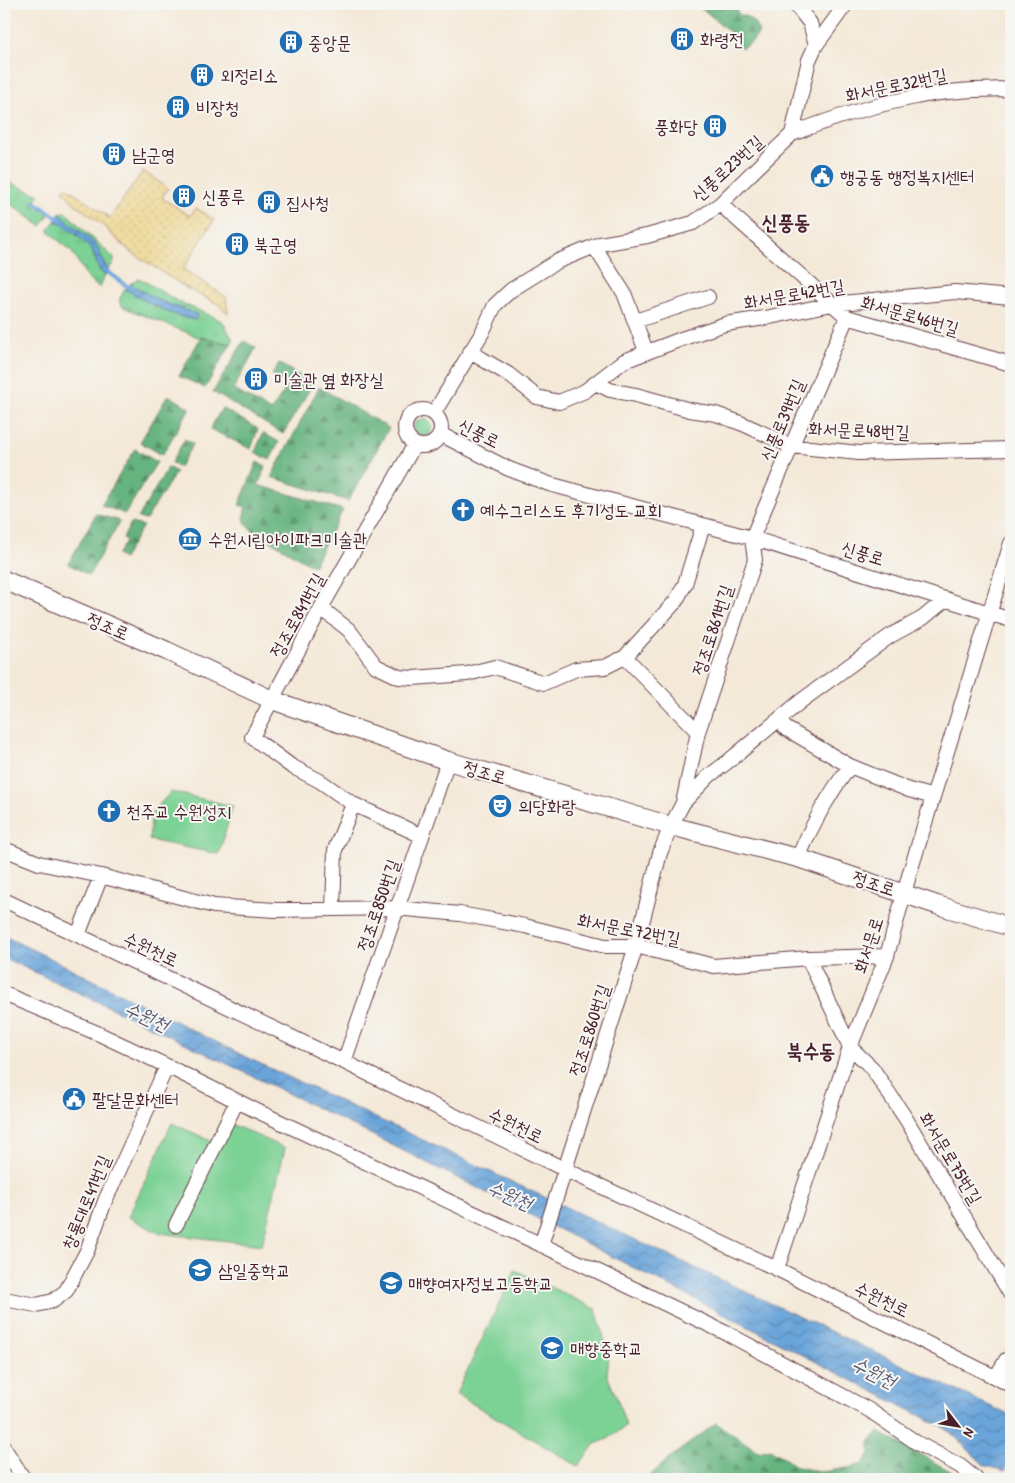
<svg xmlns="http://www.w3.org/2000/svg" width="1015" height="1483" font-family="'Patrick Hand','Poor Story',sans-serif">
	<defs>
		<pattern id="grass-tufts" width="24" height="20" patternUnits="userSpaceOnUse" patternTransform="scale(1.25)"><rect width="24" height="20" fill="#7cd194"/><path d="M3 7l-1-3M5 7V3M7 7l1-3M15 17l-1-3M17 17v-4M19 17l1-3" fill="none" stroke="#6db380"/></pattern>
		<pattern id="forest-firs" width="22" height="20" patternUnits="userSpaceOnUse" patternTransform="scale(1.25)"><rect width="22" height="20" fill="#65b37e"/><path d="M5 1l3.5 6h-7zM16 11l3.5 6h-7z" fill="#559167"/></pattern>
		<pattern id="sand-dots" width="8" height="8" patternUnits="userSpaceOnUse" patternTransform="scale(1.25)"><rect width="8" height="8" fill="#eeda9e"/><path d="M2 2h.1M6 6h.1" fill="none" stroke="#cebb88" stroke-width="1.8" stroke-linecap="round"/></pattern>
		<pattern id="water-waves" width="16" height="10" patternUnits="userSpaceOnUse" patternTransform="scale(1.25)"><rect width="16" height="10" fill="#6ba5da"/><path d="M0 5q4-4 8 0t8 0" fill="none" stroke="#5a86b1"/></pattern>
	</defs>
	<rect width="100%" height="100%" fill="#f6f6f2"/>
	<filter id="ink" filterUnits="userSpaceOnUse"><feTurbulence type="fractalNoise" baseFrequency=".02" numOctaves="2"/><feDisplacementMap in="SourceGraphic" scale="10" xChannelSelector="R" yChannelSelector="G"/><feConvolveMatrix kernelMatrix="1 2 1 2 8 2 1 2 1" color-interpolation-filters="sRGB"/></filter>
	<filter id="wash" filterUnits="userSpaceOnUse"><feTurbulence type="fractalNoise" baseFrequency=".0096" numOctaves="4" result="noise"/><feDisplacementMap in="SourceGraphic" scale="20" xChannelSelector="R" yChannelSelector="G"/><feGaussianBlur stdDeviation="1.12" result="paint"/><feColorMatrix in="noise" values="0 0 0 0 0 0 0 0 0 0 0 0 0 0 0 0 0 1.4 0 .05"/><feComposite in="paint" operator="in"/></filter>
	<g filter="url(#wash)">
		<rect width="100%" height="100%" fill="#f4e9d8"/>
		<path fill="url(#grass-tufts)" stroke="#637860" d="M11 183 39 195 33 205 49 215 41 226 4 199V185Z
			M65 212 114 258V262L109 269C103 265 101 252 96 245 85 233 69 226 60 213Z
			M55 221C65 224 86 242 92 251 97 259 96 270 105 275L100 288 89 280 72 252 49 232 50 227Z
			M139 278 177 301 214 317 223 322 233 340 231 344 202 337H198L123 307 120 304V298L125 289C147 302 170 316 195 320L197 315 158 300 130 284Z
			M414 428a9 9 0 1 1 18 0a9 9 0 1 1-18 0Z"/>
		<path fill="url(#forest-firs)" stroke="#586954" d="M691 4H734L737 5V11L739 15C751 16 753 22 759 31 755 41 750 44 741 48L732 37 730 32 705 11Z
			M201 337 231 344 205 388 179 376Z
			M244 341 256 348 233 389 271 411 288 385 272 375 279 363 313 384 283 434 213 392Z
			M319 387 389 428 348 501 271 477Z
			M168 395 190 408 162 455 140 442Z
			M222 408 258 429 251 449 210 429Z
			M263 433 279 442 270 460 255 452Z
			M185 439 193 444 179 467 171 463Z
			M135 449 157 462 125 514 101 505Z
			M257 462 266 467 258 485 343 510 313 566 252 530C243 522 243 518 246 507L239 505Z
			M168 467 176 472 146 520 138 518Z
			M96 514 120 521 89 575 68 564Z
			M131 523 143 526 123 559 117 555 126 541 123 538Z
			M716 1423 759 1452 770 1449 798 1467 822 1472 853 1467 863 1464 870 1453V1440L879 1432 952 1472 954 1479H674L670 1478 669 1479H646L671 1457Z"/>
		<path fill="url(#sand-dots)" stroke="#9c7c64" d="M143 171 168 188 162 198 190 216 196 208 214 220 183 269 226 297 228 313 218 304 188 289 131 252 113 236 106 228 73 202 63 190 66 187 110 218Z"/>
		<path fill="#7cd194" stroke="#637860" d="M171 792 233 806 219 854 149 840 152 812Z
			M222 1120 285 1148 262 1245 159 1233 128 1217 172 1123 213 1142Z
			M515 1270 596 1309 609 1356 607 1375 618 1401 626 1426 608 1439 595 1444 578 1466 456 1394Z"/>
		<path fill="url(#water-waves)" stroke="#5a6282" d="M60 213C69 226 86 233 96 245 101 252 102 265 109 269L105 275C96 270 97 259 92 251 86 242 65 224 55 221Z
			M130 284 158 300 197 314 195 320C170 316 147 302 125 289Z
			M4 936 52 959 246 1057 1011 1416V1465L1009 1464 1005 1471 984 1465 948 1430C636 1269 323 1105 4 958Z"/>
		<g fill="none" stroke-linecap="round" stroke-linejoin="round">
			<path stroke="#6ba5da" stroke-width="4.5" d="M35 202 61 220
				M105 270 131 289"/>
		</g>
	</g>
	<g filter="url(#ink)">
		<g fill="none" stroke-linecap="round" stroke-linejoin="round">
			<g stroke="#643d45" stroke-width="16">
				<path id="minor" d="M795 4 810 23 816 45
					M792 134C832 118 874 105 916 97 947 90 980 90 1011 89
					M720 204 847 317 1011 364
					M594 246 624 293 646 351
					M635 321 708 297
					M470 352 508 374 537 397 559 402 585 391 624 361 684 338 725 324 765 318 832 304 955 292 1011 297
					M596 383 610 390 636 395 690 410 716 414 743 424 791 446 859 453 1011 449
					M405 428a18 18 0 1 1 36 0a18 18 0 1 1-36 0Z
					M434 413 482 333 495 305 511 290 556 262 600 244 647 236 693 223 720 204 767 158 792 134 809 60 816 45 846 4
					M440 434 509 469 549 484 752 538 1011 620
					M415 444 321 608 252 737 291 766 320 781 353 804 422 836
					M321 608 349 630 376 666 399 677 413 678 467 674 495 667 544 683 576 669 605 667 625 657 676 601 685 584 703 525
					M625 657 698 732
					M779 719 785 728 850 766 909 790 933 797
					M683 803 709 776 730 760 801 701 890 636 923 618 946 599
					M4 849 39 863 101 876 214 906 275 910 396 908 460 914 525 926 605 946H636L714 966 808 958 887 956
					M798 858C811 826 829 794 850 766
					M4 900 344 1062 564 1169 777 1269 1011 1385
					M333 909 335 850 353 804
					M78 935 101 876
					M808 958 850 1047 872 1068 906 1119 1011 1295
					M4 994 97 1033 167 1066 255 1110 599 1272 728 1334 869 1410 917 1443 960 1466 976 1479
					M344 1062 448 761
					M176 1225 237 1101
					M541 1245 636 946 660 853 671 826 683 803 698 732 755 560 752 538 847 317
					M777 1269 850 1047 887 956 910 872 1011 543
					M4 1299 36 1305 53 1301 66 1291 87 1251 105 1201 167 1066
					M996 1377 1006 1360 1011 1358
					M4 1448 24 1479"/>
			</g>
			<g stroke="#643d45" stroke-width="20">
				<path id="tertiary" d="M4 580 167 651 272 700 448 761 671 826 798 858 937 905 1011 927"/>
			</g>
			<use href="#minor" stroke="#fff" stroke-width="14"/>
			<use href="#tertiary" stroke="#fff" stroke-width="18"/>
		</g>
	</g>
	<defs>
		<g id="building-disc" transform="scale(1.25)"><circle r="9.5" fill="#1f6fb2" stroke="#f6f6f2"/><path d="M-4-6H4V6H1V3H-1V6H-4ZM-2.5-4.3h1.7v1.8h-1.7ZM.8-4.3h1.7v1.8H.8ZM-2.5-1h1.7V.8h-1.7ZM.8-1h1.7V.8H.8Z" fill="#fff"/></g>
		<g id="civic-disc" transform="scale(1.25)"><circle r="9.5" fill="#1f6fb2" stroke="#f6f6f2"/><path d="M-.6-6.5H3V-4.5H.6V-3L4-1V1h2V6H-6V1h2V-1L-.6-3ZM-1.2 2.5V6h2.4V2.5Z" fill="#fff"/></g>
		<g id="church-disc" transform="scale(1.25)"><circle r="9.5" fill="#1f6fb2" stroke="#f6f6f2"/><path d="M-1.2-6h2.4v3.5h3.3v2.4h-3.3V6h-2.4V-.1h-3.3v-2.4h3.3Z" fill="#fff"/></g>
		<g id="museum-disc" transform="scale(1.25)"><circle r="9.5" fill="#1f6fb2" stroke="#f6f6f2"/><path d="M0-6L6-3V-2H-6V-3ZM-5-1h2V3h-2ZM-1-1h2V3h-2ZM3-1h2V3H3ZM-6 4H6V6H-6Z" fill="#fff"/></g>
		<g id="theatre-disc" transform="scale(1.25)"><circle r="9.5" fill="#1f6fb2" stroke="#f6f6f2"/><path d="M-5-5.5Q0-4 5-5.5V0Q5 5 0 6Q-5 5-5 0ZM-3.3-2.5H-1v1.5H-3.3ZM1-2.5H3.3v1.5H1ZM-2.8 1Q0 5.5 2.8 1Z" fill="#fff"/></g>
		<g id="school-disc" transform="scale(1.25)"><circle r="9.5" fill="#1f6fb2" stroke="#f6f6f2"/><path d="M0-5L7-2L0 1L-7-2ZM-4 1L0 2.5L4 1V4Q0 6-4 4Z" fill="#fff"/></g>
	</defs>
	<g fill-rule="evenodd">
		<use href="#building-disc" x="682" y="39"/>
		<use href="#building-disc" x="291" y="42"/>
		<use href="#building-disc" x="202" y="75"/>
		<use href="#building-disc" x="178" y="107"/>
		<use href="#building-disc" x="715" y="126"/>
		<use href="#building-disc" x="114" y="154"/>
		<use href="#civic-disc" x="822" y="176"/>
		<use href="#building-disc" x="184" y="196"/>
		<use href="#building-disc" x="269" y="202"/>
		<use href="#building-disc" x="237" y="244"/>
		<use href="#building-disc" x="256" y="379"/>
		<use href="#church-disc" x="463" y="510"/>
		<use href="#museum-disc" x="190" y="539"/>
		<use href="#theatre-disc" x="500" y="806"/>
		<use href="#church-disc" x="109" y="811"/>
		<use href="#civic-disc" x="74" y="1099"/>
		<use href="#school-disc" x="200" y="1270"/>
		<use href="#school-disc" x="391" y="1283"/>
		<use href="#school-disc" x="552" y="1348"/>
	</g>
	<g text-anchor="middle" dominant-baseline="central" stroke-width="4" stroke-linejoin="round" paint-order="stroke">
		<g font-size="18" fill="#4a1f2b" stroke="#f6f6f2" text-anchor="start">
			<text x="700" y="39">화령전</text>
			<text x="308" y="42">중앙문</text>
			<text x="220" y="75">외정리소</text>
			<text x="196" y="107">비장청</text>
			<text x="698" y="126" text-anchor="end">풍화당</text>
			<text x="132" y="154">남군영</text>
			<text x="840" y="176">행궁동 행정복지센터</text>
			<text x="202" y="196">신풍루</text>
			<text x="286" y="202">집사청</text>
			<text x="254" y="244">북군영</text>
			<text x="274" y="379">미술관 옆 화장실</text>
			<text x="480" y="510">예수그리스도 후기성도 교회</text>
			<text x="208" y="539">수원시립아이파크미술관</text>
			<text x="518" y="806">의당화랑</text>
			<text x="126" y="811">천주교 수원성지</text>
			<text x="92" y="1099">팔달문화센터</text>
			<text x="218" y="1270">삼일중학교</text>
			<text x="408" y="1283">매향여자정보고등학교</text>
			<text x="570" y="1348">매향중학교</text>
		</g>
		<g font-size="18" fill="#4a1f2b" stroke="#f6f6f2">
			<text transform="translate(896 85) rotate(-12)">화서문로32번길</text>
			<text transform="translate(727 168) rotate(-42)">신풍로23번길</text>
			<text transform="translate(794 294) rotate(-10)">화서문로42번길</text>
			<text transform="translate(910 315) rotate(16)">화서문로46번길</text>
			<text transform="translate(782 420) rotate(-67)">신풍로39번길</text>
			<text transform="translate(859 430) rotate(2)">화서문로48번길</text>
			<text transform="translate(479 433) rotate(26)">신풍로</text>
			<text transform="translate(863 553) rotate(17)">신풍로</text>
			<text transform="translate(297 615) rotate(-61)">정조로841번길</text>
			<text transform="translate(108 626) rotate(23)">정조로</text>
			<text transform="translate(712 630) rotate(-72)">정조로861번길</text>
			<text transform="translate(485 772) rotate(16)">정조로</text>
			<text transform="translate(874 883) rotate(18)">정조로</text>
			<text transform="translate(378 905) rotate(-71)">정조로850번길</text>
			<text transform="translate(629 929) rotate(11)">화서문로72번길</text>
			<text transform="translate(868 945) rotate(-72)">화서문로</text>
			<text transform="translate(151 949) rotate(25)">수원천로</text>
			<text transform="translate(589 1030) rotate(-72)">정조로860번길</text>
			<text transform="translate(516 1125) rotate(26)">수원천로</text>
			<text transform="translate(951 1158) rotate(59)">화서문로75번길</text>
			<text transform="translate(86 1202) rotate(-68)">창룡대로41번길</text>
			<text transform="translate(882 1299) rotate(26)">수원천로</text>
		</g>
		<g font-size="19" font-style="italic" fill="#575571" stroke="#f6f6f2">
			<text transform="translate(147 1016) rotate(25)">수원천</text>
			<text transform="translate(510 1195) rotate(24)">수원천</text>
			<text transform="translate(874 1372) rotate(27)">수원천</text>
		</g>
		<g font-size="20" font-weight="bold" fill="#4a1f2b" stroke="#f6f6f2">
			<text x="786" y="221">신풍동</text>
			<text x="811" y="1050">북수동</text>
		</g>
	</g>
	<rect width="1015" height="1483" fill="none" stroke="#f6f6f2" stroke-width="20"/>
	<g transform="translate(958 1426) rotate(121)" stroke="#f6f6f2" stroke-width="4" paint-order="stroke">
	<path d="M0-4L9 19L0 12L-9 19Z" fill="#4a1f2b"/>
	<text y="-8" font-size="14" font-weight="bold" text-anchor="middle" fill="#4a1f2b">N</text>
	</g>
</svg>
